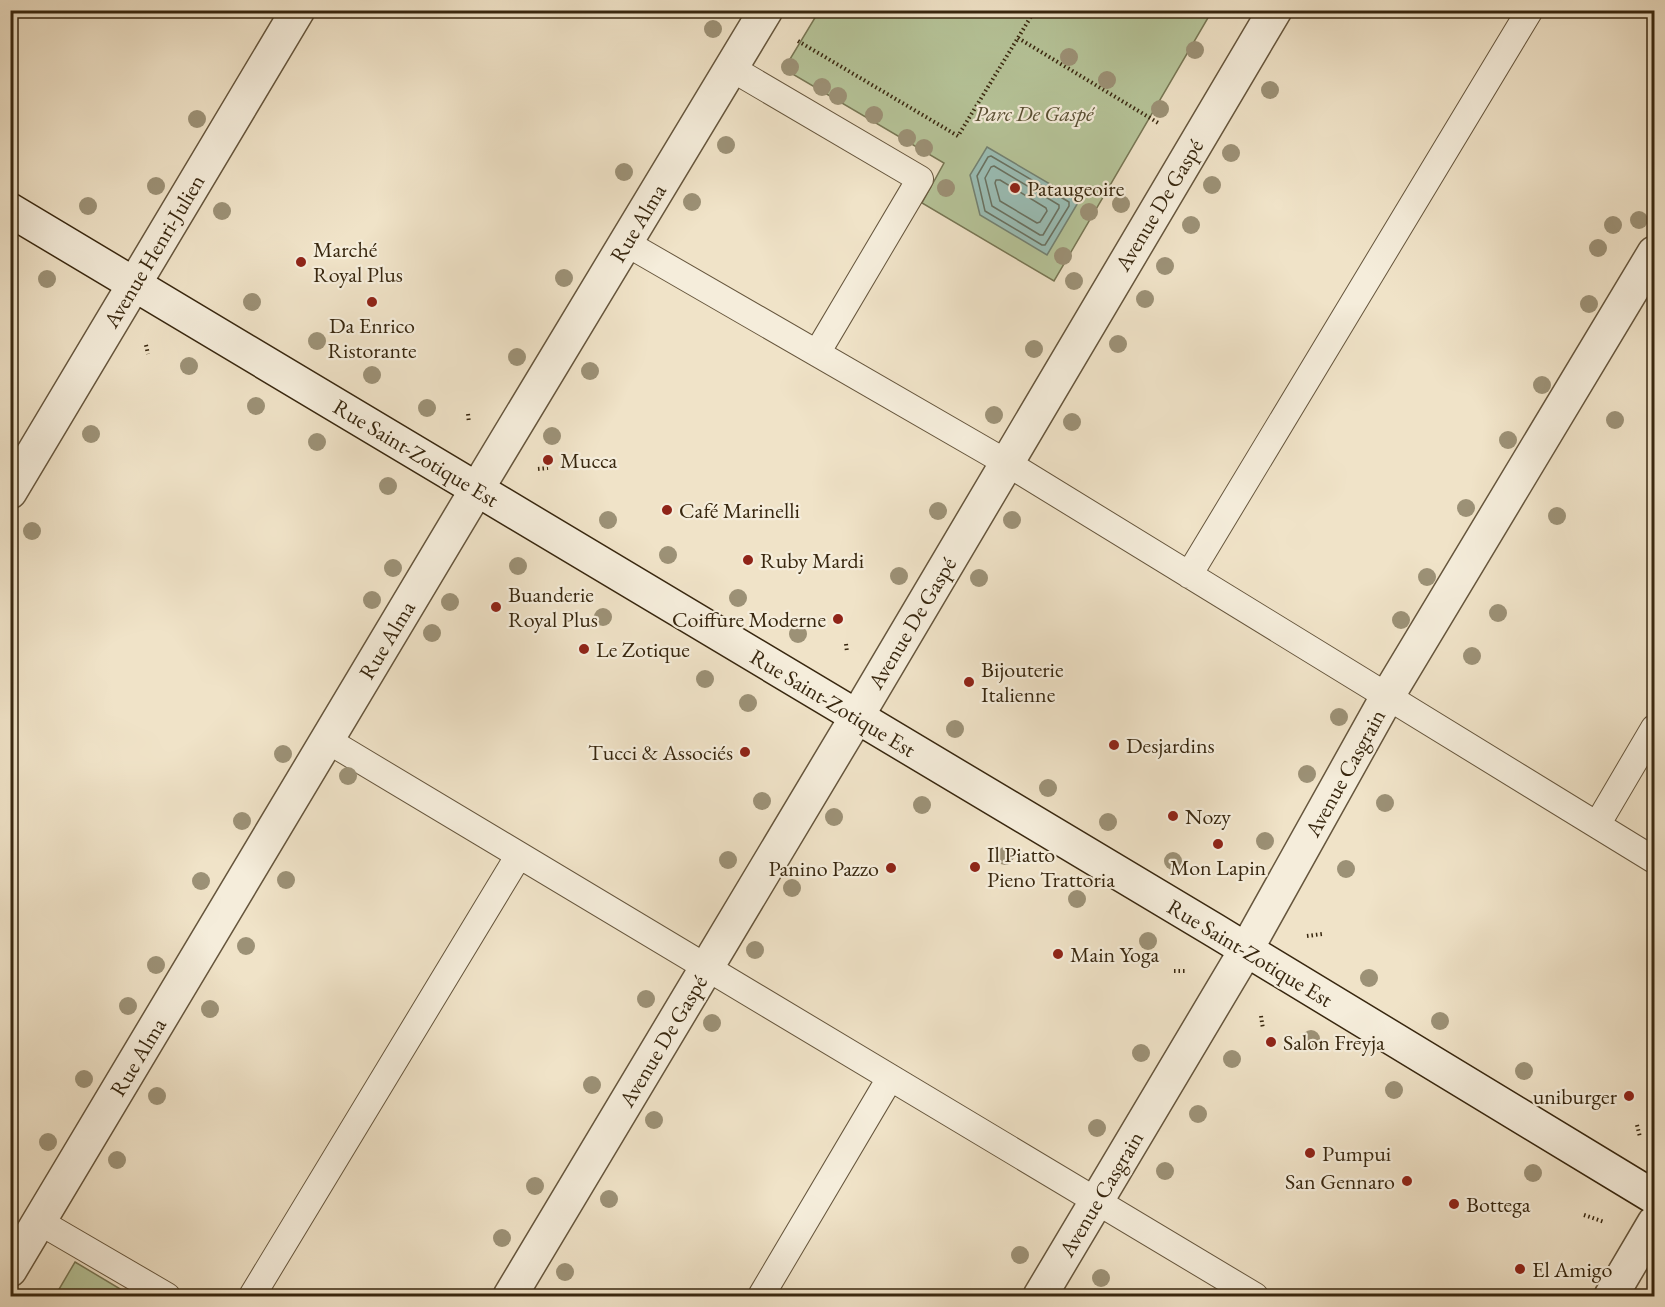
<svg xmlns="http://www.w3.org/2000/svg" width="1665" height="1307" font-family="'EB Garamond',serif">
	<rect width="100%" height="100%" fill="#f0e3c8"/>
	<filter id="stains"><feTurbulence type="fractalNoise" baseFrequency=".00333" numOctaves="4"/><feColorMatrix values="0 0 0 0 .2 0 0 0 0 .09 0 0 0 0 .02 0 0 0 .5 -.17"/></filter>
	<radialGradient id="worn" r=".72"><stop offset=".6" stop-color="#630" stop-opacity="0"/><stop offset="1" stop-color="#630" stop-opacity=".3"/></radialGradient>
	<path fill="#b6c499" stroke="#777654" stroke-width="1.5" d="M819 11H1212L1054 281 922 203 944 163 784 69Z
		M75 1262 132 1296H55Z"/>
	<path fill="#9abeb6" stroke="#738273" stroke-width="1.5" d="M987 147 1079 201 1047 255 980 215 970 175Z"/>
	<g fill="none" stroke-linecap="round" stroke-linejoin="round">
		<path stroke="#697262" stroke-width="1.5" d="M991 156 1069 202V206L1045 245H1042L985 211 977 176 988 157Z
			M994 166 1059 205V208L1043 235H1040L992 206 985 178 991 167Z
			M996 180H1000L1046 208 1047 211 1040 222 1037 223 1000 201 995 183Z"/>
		<g stroke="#66563d" stroke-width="28">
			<path id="lane" d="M731 68 920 179 817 353
				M626 243 1007 463 1654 860
				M1189 575 1530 10
				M327 740 1255 1296
				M1597 825 1654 728
				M40 1222 167 1296
				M252 1296 519 855
				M761 1296 890 1078"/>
		</g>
		<g stroke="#66563d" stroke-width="36">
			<path id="street" d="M10 492 298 10
				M10 1270 477 489 766 10
				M510 1296 856 718 1275 10
				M1040 1296 1246 950 1387 697 1654 253
				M1611 1296 1654 1223"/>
		</g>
		<g stroke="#38270f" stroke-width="36">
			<path id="secondary" d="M10 210 1214 930 1654 1197"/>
		</g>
		<path stroke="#38270f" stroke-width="4" stroke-dasharray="1.5 3" stroke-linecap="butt" d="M1018 38 1160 124
			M798 41 958 136 1035 10
			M146 345 148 354
			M468 414 469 423
			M538 469 548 468
			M846 644 847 652
			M1307 936 1322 934
			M1174 971H1186
			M1261 1016 1263 1029
			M1637 1125 1640 1137
			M1584 1215 1604 1222"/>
		<use href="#lane" stroke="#f5eddb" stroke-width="26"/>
		<use href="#street" stroke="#f5eddb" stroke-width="33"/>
		<use href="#secondary" stroke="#f5eddb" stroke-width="33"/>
	</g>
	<g fill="#9c9176">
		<circle cx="713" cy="29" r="9"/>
		<circle cx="1195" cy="50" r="9"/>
		<circle cx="1069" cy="57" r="9"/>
		<circle cx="790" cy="67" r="9"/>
		<circle cx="1107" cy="80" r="9"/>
		<circle cx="822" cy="87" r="9"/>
		<circle cx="1270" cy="90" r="9"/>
		<circle cx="838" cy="96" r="9"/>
		<circle cx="1160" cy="109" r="9"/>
		<circle cx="874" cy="115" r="9"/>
		<circle cx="197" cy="119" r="9"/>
		<circle cx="907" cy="138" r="9"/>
		<circle cx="726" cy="145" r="9"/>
		<circle cx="924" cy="148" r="9"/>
		<circle cx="1231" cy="153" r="9"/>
		<circle cx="624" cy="172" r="9"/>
		<circle cx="1212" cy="185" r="9"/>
		<circle cx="156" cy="186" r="9"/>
		<circle cx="946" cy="188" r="9"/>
		<circle cx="692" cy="202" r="9"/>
		<circle cx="1121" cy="204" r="9"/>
		<circle cx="88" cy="206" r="9"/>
		<circle cx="222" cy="211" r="9"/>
		<circle cx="1089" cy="212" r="9"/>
		<circle cx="1639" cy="220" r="9"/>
		<circle cx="1191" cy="225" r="9"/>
		<circle cx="1613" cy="225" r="9"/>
		<circle cx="1598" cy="248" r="9"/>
		<circle cx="1063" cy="256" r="9"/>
		<circle cx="1165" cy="266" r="9"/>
		<circle cx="564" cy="278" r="9"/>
		<circle cx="47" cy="279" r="9"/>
		<circle cx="1074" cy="281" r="9"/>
		<circle cx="1145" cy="299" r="9"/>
		<circle cx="252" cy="302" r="9"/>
		<circle cx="1589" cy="304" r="9"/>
		<circle cx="317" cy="341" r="9"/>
		<circle cx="1118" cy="344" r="9"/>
		<circle cx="1034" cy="349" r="9"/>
		<circle cx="517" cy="357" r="9"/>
		<circle cx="189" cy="366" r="9"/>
		<circle cx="590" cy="371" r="9"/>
		<circle cx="372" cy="375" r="9"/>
		<circle cx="1542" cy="385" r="9"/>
		<circle cx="256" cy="406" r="9"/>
		<circle cx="427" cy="408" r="9"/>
		<circle cx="994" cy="415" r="9"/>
		<circle cx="1615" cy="420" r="9"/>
		<circle cx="1072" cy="422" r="9"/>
		<circle cx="91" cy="434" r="9"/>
		<circle cx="552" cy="436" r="9"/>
		<circle cx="1508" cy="440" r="9"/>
		<circle cx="317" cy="442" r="9"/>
		<circle cx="388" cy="486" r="9"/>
		<circle cx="1466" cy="508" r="9"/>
		<circle cx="938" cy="511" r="9"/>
		<circle cx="1557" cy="516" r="9"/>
		<circle cx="608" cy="520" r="9"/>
		<circle cx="1012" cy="520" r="9"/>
		<circle cx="32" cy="531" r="9"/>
		<circle cx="668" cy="555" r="9"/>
		<circle cx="518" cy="566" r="9"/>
		<circle cx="393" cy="568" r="9"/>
		<circle cx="899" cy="576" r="9"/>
		<circle cx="1427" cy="577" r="9"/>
		<circle cx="979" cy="578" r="9"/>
		<circle cx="738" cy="598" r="9"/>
		<circle cx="372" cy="600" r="9"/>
		<circle cx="450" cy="602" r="9"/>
		<circle cx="1498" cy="613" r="9"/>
		<circle cx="603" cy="617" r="9"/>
		<circle cx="1401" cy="620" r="9"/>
		<circle cx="432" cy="633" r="9"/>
		<circle cx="798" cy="634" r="9"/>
		<circle cx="1472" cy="656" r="9"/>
		<circle cx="705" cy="679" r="9"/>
		<circle cx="748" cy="703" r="9"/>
		<circle cx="1339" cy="717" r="9"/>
		<circle cx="955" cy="729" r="9"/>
		<circle cx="283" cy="754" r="9"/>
		<circle cx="1307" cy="774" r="9"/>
		<circle cx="348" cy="776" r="9"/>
		<circle cx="1048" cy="788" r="9"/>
		<circle cx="762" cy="801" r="9"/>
		<circle cx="1385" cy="803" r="9"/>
		<circle cx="922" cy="805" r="9"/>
		<circle cx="834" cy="817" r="9"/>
		<circle cx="242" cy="821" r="9"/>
		<circle cx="1108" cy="822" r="9"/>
		<circle cx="1265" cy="841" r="9"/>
		<circle cx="1005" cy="856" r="9"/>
		<circle cx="728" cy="860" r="9"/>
		<circle cx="1173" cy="861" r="9"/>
		<circle cx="1346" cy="869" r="9"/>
		<circle cx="286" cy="880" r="9"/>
		<circle cx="201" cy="881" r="9"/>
		<circle cx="792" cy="888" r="9"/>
		<circle cx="1077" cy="899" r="9"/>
		<circle cx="1148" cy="941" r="9"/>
		<circle cx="246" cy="946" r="9"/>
		<circle cx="755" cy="950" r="9"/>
		<circle cx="156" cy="965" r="9"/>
		<circle cx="1369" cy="978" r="9"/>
		<circle cx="646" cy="999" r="9"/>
		<circle cx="128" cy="1006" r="9"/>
		<circle cx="210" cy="1009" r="9"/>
		<circle cx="1440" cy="1021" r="9"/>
		<circle cx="712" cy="1023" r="9"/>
		<circle cx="1311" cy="1039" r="9"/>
		<circle cx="1141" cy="1053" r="9"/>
		<circle cx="1232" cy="1059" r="9"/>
		<circle cx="1524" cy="1071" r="9"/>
		<circle cx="84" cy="1079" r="9"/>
		<circle cx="592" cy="1085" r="9"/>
		<circle cx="1394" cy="1090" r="9"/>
		<circle cx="157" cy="1096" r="9"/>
		<circle cx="1198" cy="1114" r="9"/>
		<circle cx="654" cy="1120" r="9"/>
		<circle cx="1097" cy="1128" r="9"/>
		<circle cx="48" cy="1142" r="9"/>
		<circle cx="117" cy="1160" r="9"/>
		<circle cx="1165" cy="1171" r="9"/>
		<circle cx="1533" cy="1173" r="9"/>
		<circle cx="535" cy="1186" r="9"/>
		<circle cx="609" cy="1199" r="9"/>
		<circle cx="502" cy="1238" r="9"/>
		<circle cx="1020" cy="1255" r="9"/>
		<circle cx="565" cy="1272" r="9"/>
		<circle cx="1101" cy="1278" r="9"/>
	</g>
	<g fill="#8f2418" stroke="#f5eddb" stroke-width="2">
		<circle cx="1015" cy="188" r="6"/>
		<circle cx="301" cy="262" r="6"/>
		<circle cx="372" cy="302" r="6"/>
		<circle cx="548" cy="460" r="6"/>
		<circle cx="667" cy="510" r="6"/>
		<circle cx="748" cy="560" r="6"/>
		<circle cx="496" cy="607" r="6"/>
		<circle cx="838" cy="619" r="6"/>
		<circle cx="584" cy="649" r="6"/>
		<circle cx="969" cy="682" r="6"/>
		<circle cx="1114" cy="745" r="6"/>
		<circle cx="745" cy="752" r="6"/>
		<circle cx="1173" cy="816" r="6"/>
		<circle cx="1218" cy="844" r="6"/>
		<circle cx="975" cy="867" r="6"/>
		<circle cx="891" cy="868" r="6"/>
		<circle cx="1058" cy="954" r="6"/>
		<circle cx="1271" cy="1042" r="6"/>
		<circle cx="1629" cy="1096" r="6"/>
		<circle cx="1310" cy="1153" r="6"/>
		<circle cx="1407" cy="1181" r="6"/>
		<circle cx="1454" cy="1204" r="6"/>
		<circle cx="1520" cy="1269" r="6"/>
	</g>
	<g text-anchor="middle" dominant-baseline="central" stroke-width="4.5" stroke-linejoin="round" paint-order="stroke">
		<g font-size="22" font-style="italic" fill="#584e32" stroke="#f5eddb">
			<text x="1034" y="113">Parc De Gaspé</text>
		</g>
		<g font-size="22" fill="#38270f" stroke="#f5eddb" text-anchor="start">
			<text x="1027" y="188">Pataugeoire</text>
			<text x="313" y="249">Marché<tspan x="313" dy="25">Royal Plus</tspan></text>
			<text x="372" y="325" text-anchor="middle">Da Enrico<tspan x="372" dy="25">Ristorante</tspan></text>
			<text x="560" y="460">Mucca</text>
			<text x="679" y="510">Café Marinelli</text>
			<text x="760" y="560">Ruby Mardi</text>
			<text x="508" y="594">Buanderie<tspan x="508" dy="25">Royal Plus</tspan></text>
			<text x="826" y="619" text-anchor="end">Coiffure Moderne</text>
			<text x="596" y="649">Le Zotique</text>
			<text x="981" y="669">Bijouterie<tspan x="981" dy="25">Italienne</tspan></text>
			<text x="1126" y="745">Desjardins</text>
			<text x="733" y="752" text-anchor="end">Tucci &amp; Associés</text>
			<text x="1185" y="816">Nozy</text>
			<text x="987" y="854">Il Piatto<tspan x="987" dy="25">Pieno Trattoria</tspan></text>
			<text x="1218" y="867" text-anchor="middle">Mon Lapin</text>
			<text x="879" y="868" text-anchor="end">Panino Pazzo</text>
			<text x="1070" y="954">Main Yoga</text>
			<text x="1283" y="1042">Salon Freyja</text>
			<text x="1617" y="1096" text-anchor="end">uniburger</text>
			<text x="1322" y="1153">Pumpui</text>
			<text x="1395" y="1181" text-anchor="end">San Gennaro</text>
			<text x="1466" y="1204">Bottega</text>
			<text x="1532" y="1269">El Amigo</text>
		</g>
		<g font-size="22" fill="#38270f" stroke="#f5eddb">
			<text transform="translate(1159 205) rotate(-59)">Avenue De Gaspé</text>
			<text transform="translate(638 223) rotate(-59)">Rue Alma</text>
			<text transform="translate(154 251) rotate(-59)">Avenue Henri-Julien</text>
			<text transform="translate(416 453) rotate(31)">Rue Saint-Zotique Est</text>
			<text transform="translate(912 623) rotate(-59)">Avenue De Gaspé</text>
			<text transform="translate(387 640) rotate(-59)">Rue Alma</text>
			<text transform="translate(833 703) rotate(31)">Rue Saint-Zotique Est</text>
			<text transform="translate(1345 773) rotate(-61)">Avenue Casgrain</text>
			<text transform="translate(1250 953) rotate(31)">Rue Saint-Zotique Est</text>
			<text transform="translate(663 1041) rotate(-59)">Avenue De Gaspé</text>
			<text transform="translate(138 1057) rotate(-59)">Rue Alma</text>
			<text transform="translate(1101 1194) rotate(-59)">Avenue Casgrain</text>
		</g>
	</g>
	<rect width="1665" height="1307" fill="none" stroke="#f0e3c8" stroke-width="36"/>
	<rect x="12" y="12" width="1641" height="1283" fill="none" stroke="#38270f" stroke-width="3"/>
	<rect x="18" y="18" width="1629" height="1271" fill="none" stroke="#38270f" stroke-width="1.5"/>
	<rect width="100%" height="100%" filter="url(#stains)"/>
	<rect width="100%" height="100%" fill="url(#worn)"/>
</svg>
